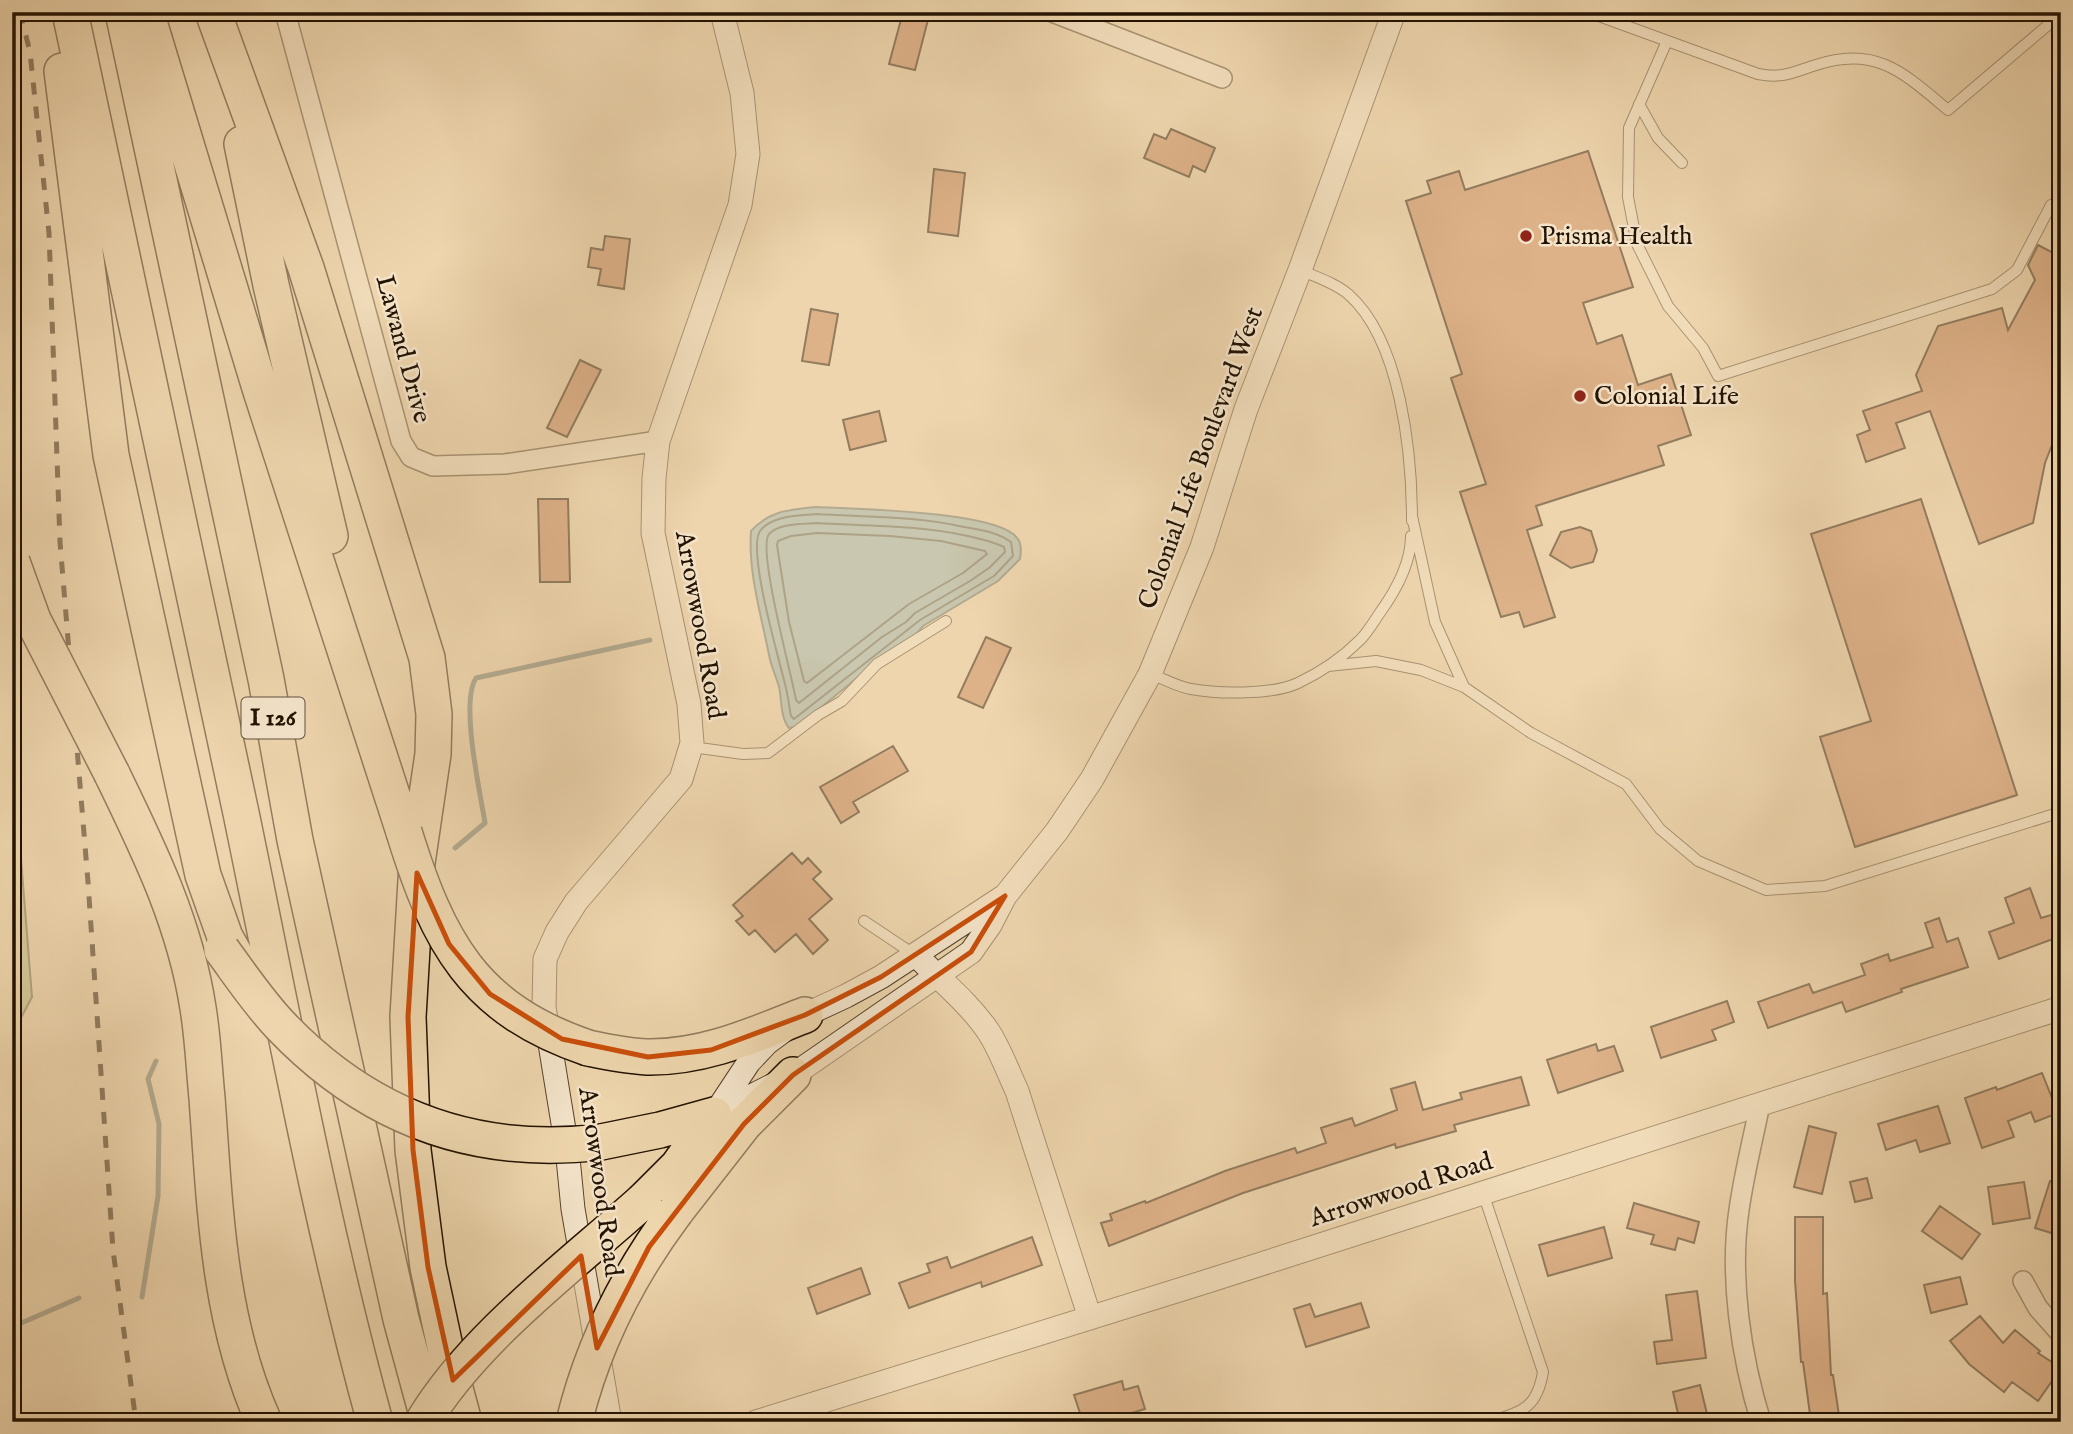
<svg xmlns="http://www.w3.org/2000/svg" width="2073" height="1434" font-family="'IM FELL English',serif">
	<rect width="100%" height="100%" fill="#eed6ad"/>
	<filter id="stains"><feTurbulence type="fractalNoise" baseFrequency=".00286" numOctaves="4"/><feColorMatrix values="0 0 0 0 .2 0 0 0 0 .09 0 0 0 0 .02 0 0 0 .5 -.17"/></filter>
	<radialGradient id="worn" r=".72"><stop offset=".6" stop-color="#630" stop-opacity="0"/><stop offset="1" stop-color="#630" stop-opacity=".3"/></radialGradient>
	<path fill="#b8be8a" stroke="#6d6846" stroke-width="2" d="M12 786 18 821 32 997 12 1035Z"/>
	<path fill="#9cb7b2" stroke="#6b756b" stroke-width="2" d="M816 507C852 509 998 511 1017 538 1022 544 1021 552 1020 559L998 581 923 626 916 634 891 650 797 727 789 728C780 717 782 700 779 687 776 676 771 666 769 655 761 614 748 572 751 531 770 510 790 510 816 507Z"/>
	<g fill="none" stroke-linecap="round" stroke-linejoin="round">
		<path stroke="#5f645a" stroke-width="2" d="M816 514C866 517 915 516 964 527 981 530 997 532 1011 542L1013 556 994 576 920 620 794 719 791 716C789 706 788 695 785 684 779 659 747 550 760 531 772 515 799 516 816 514Z
			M816 523C867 526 917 525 968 536 980 539 992 541 1004 547L1005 552 989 568 970 581 915 613 906 622 882 637 799 703 796 700C792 676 757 549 769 534 779 523 803 524 816 523Z
			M817 533 890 536 941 541 985 551 987 554 963 573 909 604 807 683 804 681 789 622 777 545 778 541 791 536Z"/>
		<path stroke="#6b756b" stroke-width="5" d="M455 848 485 823C480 791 460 703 476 678L650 640
			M142 1297 158 1196 159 1124 148 1079 156 1061
			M12 1327 79 1298"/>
	</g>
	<path fill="#ca875e" stroke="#221201" stroke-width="2" d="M903 12H930L915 70 889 64Z
		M1171 129 1215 148 1205 172 1193 166 1189 177 1144 158 1154 134 1166 139Z
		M1588 151 1633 287 1583 303 1597 344 1622 335 1638 385 1671 374 1691 435 1658 446 1664 465 1536 506 1542 525 1527 530 1555 617 1524 627 1519 612 1501 617 1460 492 1486 484 1451 378 1462 374 1406 201 1431 193 1427 181 1459 171 1465 190Z
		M934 169 965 173 958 236 928 232Z
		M605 236 630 239 624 289 598 285 601 269 588 267 591 248 603 250Z
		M2038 245 2061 257V422L2045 463 2033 523 1979 544 1930 411 1896 423 1905 448 1866 462 1857 435 1870 430 1863 411 1922 391 1916 375 1938 326 2002 308 2008 330 2035 280 2028 265Z
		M811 309 838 314 829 365 802 361Z
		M580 360 601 370 567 437 547 428Z
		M879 411 886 441 850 450 843 420Z
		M538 499H568L570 582H540Z
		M1921 499 2017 795 1855 847 1820 737 1871 721 1811 534Z
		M1580 527 1591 531 1597 550 1593 562 1571 568 1550 555 1561 532Z
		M986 637 1011 648 983 708 958 697Z
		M893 746 908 771 853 802 859 812 841 823 820 787Z
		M792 853 802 864 808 858 821 872 813 879 832 899 809 919 828 940 813 954 796 934 775 952 755 930 749 935 736 921 743 916 733 905Z
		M2030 888 2041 918 2061 912V936L1999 959 1989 932 2014 923 2005 898Z
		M1939 918 1947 942 1958 938 1968 967 1901 989 1902 992 1846 1012 1842 1002 1768 1028 1758 1002 1809 984 1813 993 1865 975 1861 964 1888 954 1890 961 1933 947 1925 923Z
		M1727 1001 1734 1022 1712 1030 1716 1040 1661 1058 1651 1027Z
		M1596 1044 1598 1051 1614 1046 1623 1071 1558 1093 1547 1060Z
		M2042 1073 2058 1113 2035 1122 2031 1112 2008 1121 2014 1137 1982 1148 1965 1098 1996 1087 1997 1090Z
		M1521 1077 1529 1105 1454 1125 1456 1131 1396 1148 1395 1144 1243 1193 1109 1246 1101 1223 1112 1220 1110 1214 1145 1201 1146 1203 1225 1171 1295 1148 1297 1153 1326 1143 1321 1128 1352 1118 1355 1126 1397 1110 1391 1089 1415 1082 1423 1110 1462 1099 1460 1093Z
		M1938 1106 1950 1143 1920 1152 1916 1140 1886 1150 1878 1124Z
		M1809 1126 1836 1133 1822 1194 1794 1187Z
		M1867 1178 1872 1198 1855 1202 1850 1182Z
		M2050 1181 2061 1185V1236L2035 1228Z
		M2024 1182 2030 1218 1993 1224 1988 1187Z
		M1634 1203 1699 1222 1694 1243 1678 1238 1675 1250 1651 1244 1654 1235 1627 1228Z
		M1940 1206 1980 1234 1962 1259 1922 1231Z
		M1795 1217H1823V1294L1827 1293 1831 1375H1833L1840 1422H1811L1803 1362H1801L1795 1281Z
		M1604 1227 1612 1258 1548 1276 1539 1245Z
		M1032 1237 1042 1265 982 1287 981 1282 909 1308 899 1283 930 1272 927 1264 947 1257 951 1268Z
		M861 1268 870 1294 817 1314 808 1288Z
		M1960 1277 1967 1304 1931 1313 1924 1285Z
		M1697 1291 1706 1358 1657 1364 1654 1342 1672 1340 1666 1295Z
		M1361 1303 1369 1327 1306 1347 1294 1309 1310 1304 1315 1317Z
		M1980 1316 2003 1343 2015 1330 2040 1351 2038 1353 2061 1368 2038 1401 2012 1382 2004 1392 1969 1364 1950 1341Z
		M1122 1381 1124 1390 1138 1386 1145 1409 1102 1422H1083L1074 1395Z
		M1700 1385 1709 1422H1680L1673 1392Z"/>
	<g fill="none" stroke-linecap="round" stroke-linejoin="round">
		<g stroke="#55432c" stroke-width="12">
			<path id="service" d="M1588 12 1758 74C1783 79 1793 72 1816 65 1876 45 1904 73 1948 110L2061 14
				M1667 41 1629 128 1628 197 1637 244 1668 306 1703 348 1718 376 1992 289 2017 270 2051 205 2061 200
				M1639 104 1658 138 1682 163
				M1300 270C1316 277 1335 283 1348 294 1401 340 1412 454 1412 521
				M1412 516 1435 622 1464 687 1531 733 1626 784 1660 829 1698 861 1766 890 1825 886 2061 812
				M1328 666 1376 661 1421 670 1464 687
				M1151 674C1164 679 1178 687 1191 689 1218 694 1273 695 1298 683 1319 673 1343 657 1360 640 1367 633 1373 623 1379 614 1395 592 1411 563 1411 536
				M692 747 743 754 768 753 818 715 842 701 877 664 946 621
				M864 921 915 955
				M1483 1193 1543 1372C1537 1408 1523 1411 1490 1422"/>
		</g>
		<g stroke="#55432c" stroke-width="22">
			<path id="minor" d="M285 12 401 441 411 457 433 466 505 464 658 441
				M1052 12 1222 78
				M1760 1104C1753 1139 1744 1174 1739 1210 1729 1277 1741 1357 1761 1422
				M2023 1281 2038 1308 2061 1334"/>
		</g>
		<g stroke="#55432c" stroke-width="25">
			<path id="tertiary" d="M916 955C940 980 969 1003 988 1031 1000 1049 1008 1072 1017 1091L1090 1318
				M714 1115 793 1075 971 952 990 925 1005 896 1057 831 1092 779 1150 674 1202 547 1246 409 1300 270 1394 12
				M714 1115 749 1062 767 1043 805 1015 846 996 881 977 1003 897
				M610 1422 573 1209 567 1148 544 1007 545 959 557 932 576 902 681 779 692 743 689 704 653 533 654 478 658 441 740 205 748 154 742 93 722 12
				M756 1422 1208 1281 2061 1008"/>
		</g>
		<g stroke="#221201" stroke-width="38">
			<path id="motorway" d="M70 12C126 279 184 546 241 813 283 1016 320 1221 375 1422
				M123 12 266 679 295 840 401 1319 429 1422
				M146 12 260 388 404 832
				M213 12 306 268 427 658 434 714 433 754 417 863 408 1017 413 1150 428 1267 450 1370 464 1422
				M62 71 111 455 203 875 225 937 245 973
				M242 144 271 285 330 536
				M112 774C149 850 185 923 198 1008 203 1038 204 1068 207 1098 215 1207 218 1320 264 1422
				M588 1048C607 1052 627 1056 647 1057 703 1058 754 1035 805 1015
				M601 1142 660 1130 714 1115
				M644 1200 678 1166 714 1115
				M676 1211 744 1124 793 1075"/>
		</g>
		<use href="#service" stroke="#f4e4ca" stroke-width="10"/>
		<use href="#minor" stroke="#f4e4ca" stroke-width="19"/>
		<use href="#tertiary" stroke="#f4e4ca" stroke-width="23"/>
		<use href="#motorway" stroke="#eed6ad" stroke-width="35"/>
		<path stroke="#221201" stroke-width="5" stroke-dasharray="12 12" stroke-linecap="butt" d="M20 12 30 52 49 233 60 542 88 882 113 1250 136 1422"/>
		<g stroke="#221201" stroke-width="38" stroke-linecap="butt">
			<path id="motorway-bridge" d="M12 562 33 620 112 774
				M404 832C438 942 473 1009 588 1048
				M222 950C241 976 259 1003 281 1026 369 1118 475 1157 601 1142
				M423 1422C473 1338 572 1265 644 1200
				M574 1422C593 1344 628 1275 676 1211"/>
		</g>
		<use href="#motorway-bridge" stroke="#eed6ad" stroke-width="35"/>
	</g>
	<path d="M0 0H2073V1434H0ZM417 873 449 944 490 994 562 1039 648 1057 711 1050 805 1015 881 977 1005 896 971 952 793 1075 744 1124 649 1247 597 1348 581 1256 453 1380 428 1267 413 1150 408 1017Z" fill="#eed6ad" fill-opacity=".55" fill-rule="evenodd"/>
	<path fill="none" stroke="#ca4e0a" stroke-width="5" stroke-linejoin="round" d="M417 873 449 944 490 994 562 1039 648 1057 711 1050 805 1015 881 977 1005 896 971 952 793 1075 744 1124 649 1247 597 1348 581 1256 453 1380 428 1267 413 1150 408 1017Z"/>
	<g fill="#8f2418" stroke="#f4e4ca" stroke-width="2.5">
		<circle cx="1526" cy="236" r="7"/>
		<circle cx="1580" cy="396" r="7"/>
	</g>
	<g text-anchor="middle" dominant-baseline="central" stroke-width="5" stroke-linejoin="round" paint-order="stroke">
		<rect fill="#f4e4ca" stroke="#61513d" stroke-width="2" x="241.5" y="697.5" width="63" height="41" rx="5"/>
		<g font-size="24" font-weight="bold" fill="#221201">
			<text x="273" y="718">I 126</text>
		</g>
		<g font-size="26" fill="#221201" stroke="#f4e4ca" text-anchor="start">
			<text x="1540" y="236">Prisma Health</text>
			<text x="1594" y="396">Colonial Life</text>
		</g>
		<g font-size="26" fill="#221201" stroke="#f4e4ca">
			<text transform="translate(403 349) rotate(75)">Lawand Drive</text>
			<text transform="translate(1201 458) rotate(-70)">Colonial Life Boulevard West</text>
			<text transform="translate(700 625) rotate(80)">Arrowwood Road</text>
			<text transform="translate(600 1182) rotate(82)">Arrowwood Road</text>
			<text transform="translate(1401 1190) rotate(-18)">Arrowwood Road</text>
		</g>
	</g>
	<rect width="2073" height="1434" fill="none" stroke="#eed6ad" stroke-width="42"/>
	<rect x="14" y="14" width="2045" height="1406" fill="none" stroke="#221201" stroke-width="3.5"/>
	<rect x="21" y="21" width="2031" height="1392" fill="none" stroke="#221201" stroke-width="2"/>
	<rect width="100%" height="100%" filter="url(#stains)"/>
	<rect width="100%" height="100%" fill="url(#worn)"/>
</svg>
